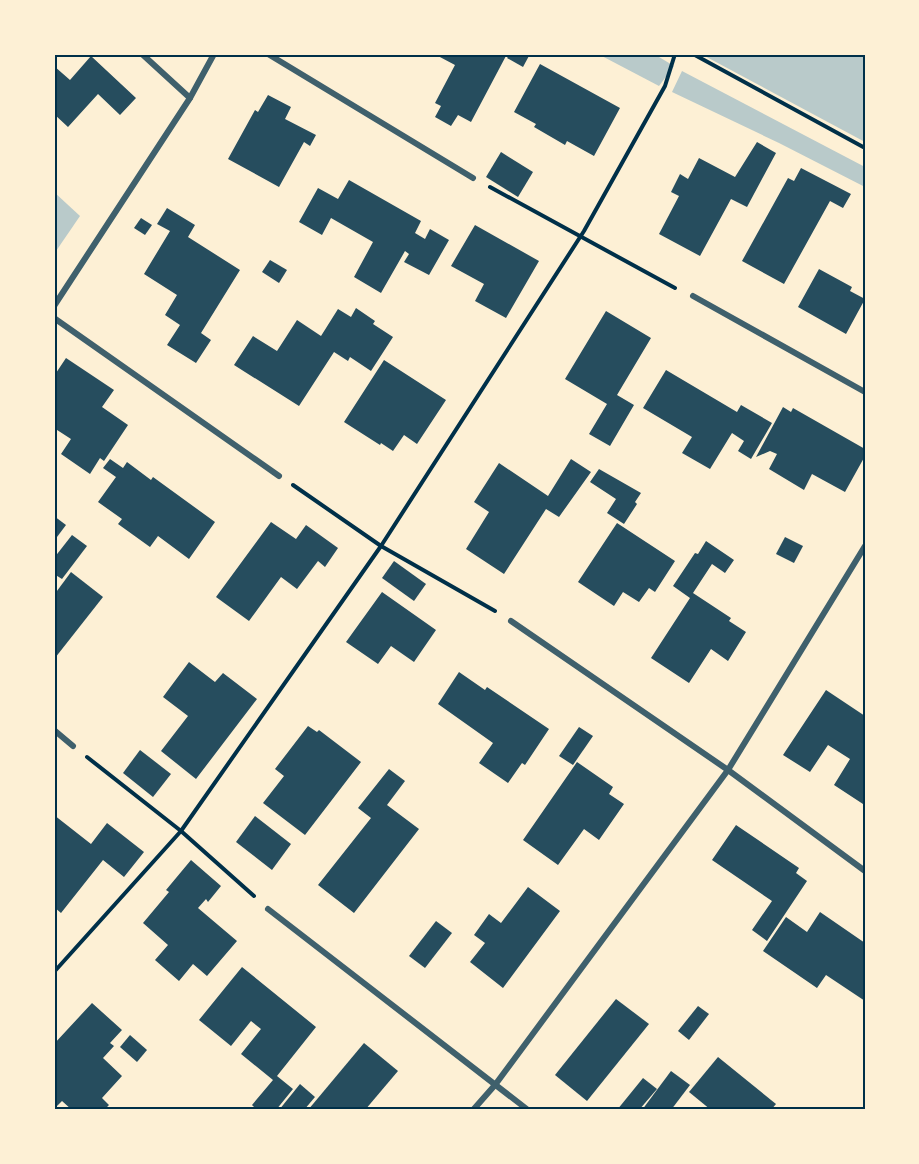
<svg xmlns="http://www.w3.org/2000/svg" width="919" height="1164" viewBox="0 0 919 1164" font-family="'Asap Condensed',sans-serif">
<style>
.green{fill:#b9caca}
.building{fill:#264d5e}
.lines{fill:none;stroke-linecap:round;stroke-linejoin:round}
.path{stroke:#003049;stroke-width:4}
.minor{stroke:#3f606c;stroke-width:6}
.neatline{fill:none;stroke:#003049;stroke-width:2}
</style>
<rect width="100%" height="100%" fill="#fdf0d5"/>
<g class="green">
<polygon points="598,54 654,54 674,66 659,86"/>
<polygon points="701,54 865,54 865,142"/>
<polygon points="682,71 865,167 865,187 779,143 672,92"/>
<polygon points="54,192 80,216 54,254"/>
</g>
<g class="building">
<polygon points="439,54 507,54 471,122 458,115 451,126 435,117 441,106 435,103 455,65 438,56"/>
<polygon points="510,54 530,54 523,67 507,58"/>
<polygon points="91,56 136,98 120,115 98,94 68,127 54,114 54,66 70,80"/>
<polygon points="540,64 620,108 594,156 567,141 565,145 534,127 536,124 514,112"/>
<polygon points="268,95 291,107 285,119 316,135 310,146 304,142 279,187 228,159 255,110 258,112"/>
<polygon points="757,142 776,153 747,207 731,199 700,256 659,234 679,196 671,192 680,174 688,179 699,158 735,177"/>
<polygon points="501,152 533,172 518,197 486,177"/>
<polygon points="801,168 851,194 843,208 830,201 784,284 742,261 788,178 794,181"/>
<polygon points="349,180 421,221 415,233 425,239 430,229 449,240 429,275 404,262 409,254 405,251 381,293 354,277 373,242 331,218 322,235 299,222 318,188 338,199"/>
<polygon points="167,208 195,225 188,237 240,270 201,333 211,340 196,363 167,345 180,325 165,315 177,295 144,274 170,231 157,224"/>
<polygon points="141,218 152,225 145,235 134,228"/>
<polygon points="475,225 539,261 506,318 475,301 484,284 451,266"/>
<polygon points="270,260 287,270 279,283 262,272"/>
<polygon points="819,269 852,287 850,291 865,299 846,334 798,307"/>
<polygon points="356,308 375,321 373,324 393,337 371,371 350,357 348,361 334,352 299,406 234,365 253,336 277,351 297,320 321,336 338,309 351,317"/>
<polygon points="606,311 651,338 617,395 634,405 610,446 589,434 607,404 565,379"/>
<polygon points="66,358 114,390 102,407 128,425 104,461 100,458 90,474 61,454 71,439 54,428 54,376"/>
<polygon points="384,360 446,400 417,444 404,435 393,451 381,443 380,445 344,422"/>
<polygon points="666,370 737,412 741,405 772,423 751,459 738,451 744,441 732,433 710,469 682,453 692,437 643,408"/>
<polygon points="783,407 791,412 793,408 865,449 865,456 845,492 812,474 804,490 769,469 777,454 770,451 756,457"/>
<polygon points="110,459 123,468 127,462 151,480 153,477 215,522 189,559 158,536 150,547 118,524 122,519 98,502 116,477 103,468"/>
<polygon points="571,459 591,472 559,517 546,509 504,574 466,549 489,512 474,502 499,463 548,496"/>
<polygon points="599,469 641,493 635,502 637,504 624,524 607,513 616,499 590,482"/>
<polygon points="54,516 66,525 54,541"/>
<polygon points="271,522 296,539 306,525 338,548 325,567 318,561 297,589 281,577 249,621 216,597"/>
<polygon points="617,523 675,561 655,592 649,588 639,602 623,592 614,606 578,582"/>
<polygon points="72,535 87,546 62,579 54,574 54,558"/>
<polygon points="785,537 803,546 794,563 776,554"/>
<polygon points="706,541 734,560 725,573 712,564 693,593 731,618 729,621 746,632 728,661 711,649 689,683 651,658 690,598 673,586 695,553 698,554"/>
<polygon points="394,561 426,584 414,601 382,578"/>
<polygon points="71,572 103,597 55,658 54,595"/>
<polygon points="382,592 436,630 414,662 391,646 378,664 346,642"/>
<polygon points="189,662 215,682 223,673 257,699 196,779 161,751 188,716 163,697"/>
<polygon points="459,672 485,690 487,687 549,729 525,765 522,763 508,783 479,763 493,743 438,704"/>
<polygon points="826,690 865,716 865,801 863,804 834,785 850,759 828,745 810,772 783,755"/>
<polygon points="308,726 317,732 319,730 361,762 305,835 263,803 284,776 275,769"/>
<polygon points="579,727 593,736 573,765 559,756"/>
<polygon points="140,750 171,774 153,797 123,773"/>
<polygon points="577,762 613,787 609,794 624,804 599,840 584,829 558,865 523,840"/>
<polygon points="389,769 405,781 387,805 419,829 354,913 318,885 371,818 358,808"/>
<polygon points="54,815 91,844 107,823 144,852 124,877 103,860 61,913 54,907"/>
<polygon points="255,816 291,844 272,870 236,842"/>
<polygon points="736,825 799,868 796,873 807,881 767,941 752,930 772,901 712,860"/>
<polygon points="191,860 221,886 208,902 206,899 198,908 237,941 207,976 193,964 179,981 155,960 168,945 143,923 169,892 166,890"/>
<polygon points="528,887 560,911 503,988 470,962 485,943 474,935 489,914 501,923"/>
<polygon points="820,912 865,943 865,1001 826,975 817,988 763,951 786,917 807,932"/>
<polygon points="436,921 452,933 425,968 409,956"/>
<polygon points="242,967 316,1027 277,1076 293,1089 276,1110 257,1110 252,1105 273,1080 241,1054 261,1029 251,1021 231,1046 199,1020"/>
<polygon points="616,999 649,1024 587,1101 555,1075"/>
<polygon points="92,1003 122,1030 110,1043 114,1046 103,1058 122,1076 102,1098 109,1105 104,1110 72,1110 62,1101 54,1109 54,1044"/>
<polygon points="698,1006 709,1014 689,1040 678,1031"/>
<polygon points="130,1035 147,1050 137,1062 120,1047"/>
<polygon points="364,1043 398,1071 365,1110 308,1110"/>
<polygon points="718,1057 776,1104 771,1110 711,1110 689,1092"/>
<polygon points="671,1071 690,1085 671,1110 642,1110"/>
<polygon points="643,1078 657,1089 639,1110 617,1110"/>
<polygon points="300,1084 315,1097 304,1110 279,1110"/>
</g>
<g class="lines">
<g class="path">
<polyline points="693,54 865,148"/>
<polyline points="490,187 675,288"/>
<polyline points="293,485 381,546 495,611"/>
<polyline points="87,757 181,831 254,896"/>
<polyline points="54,972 181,831 381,546 584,231 665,86 675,54"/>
</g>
<g class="minor">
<polyline points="142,54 190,98"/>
<polyline points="268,54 473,178"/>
<polyline points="693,296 865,392"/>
<polyline points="54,306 190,98 214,54"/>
<polyline points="54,318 279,476"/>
<polyline points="511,621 728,770 865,871"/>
<polyline points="54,730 73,746"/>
<polyline points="268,909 528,1110"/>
<polyline points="473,1110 495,1085 728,770 865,546"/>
</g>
</g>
<rect width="919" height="1164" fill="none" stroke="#fdf0d5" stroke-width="111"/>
<rect x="56" y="56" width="808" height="1052" class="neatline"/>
</svg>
